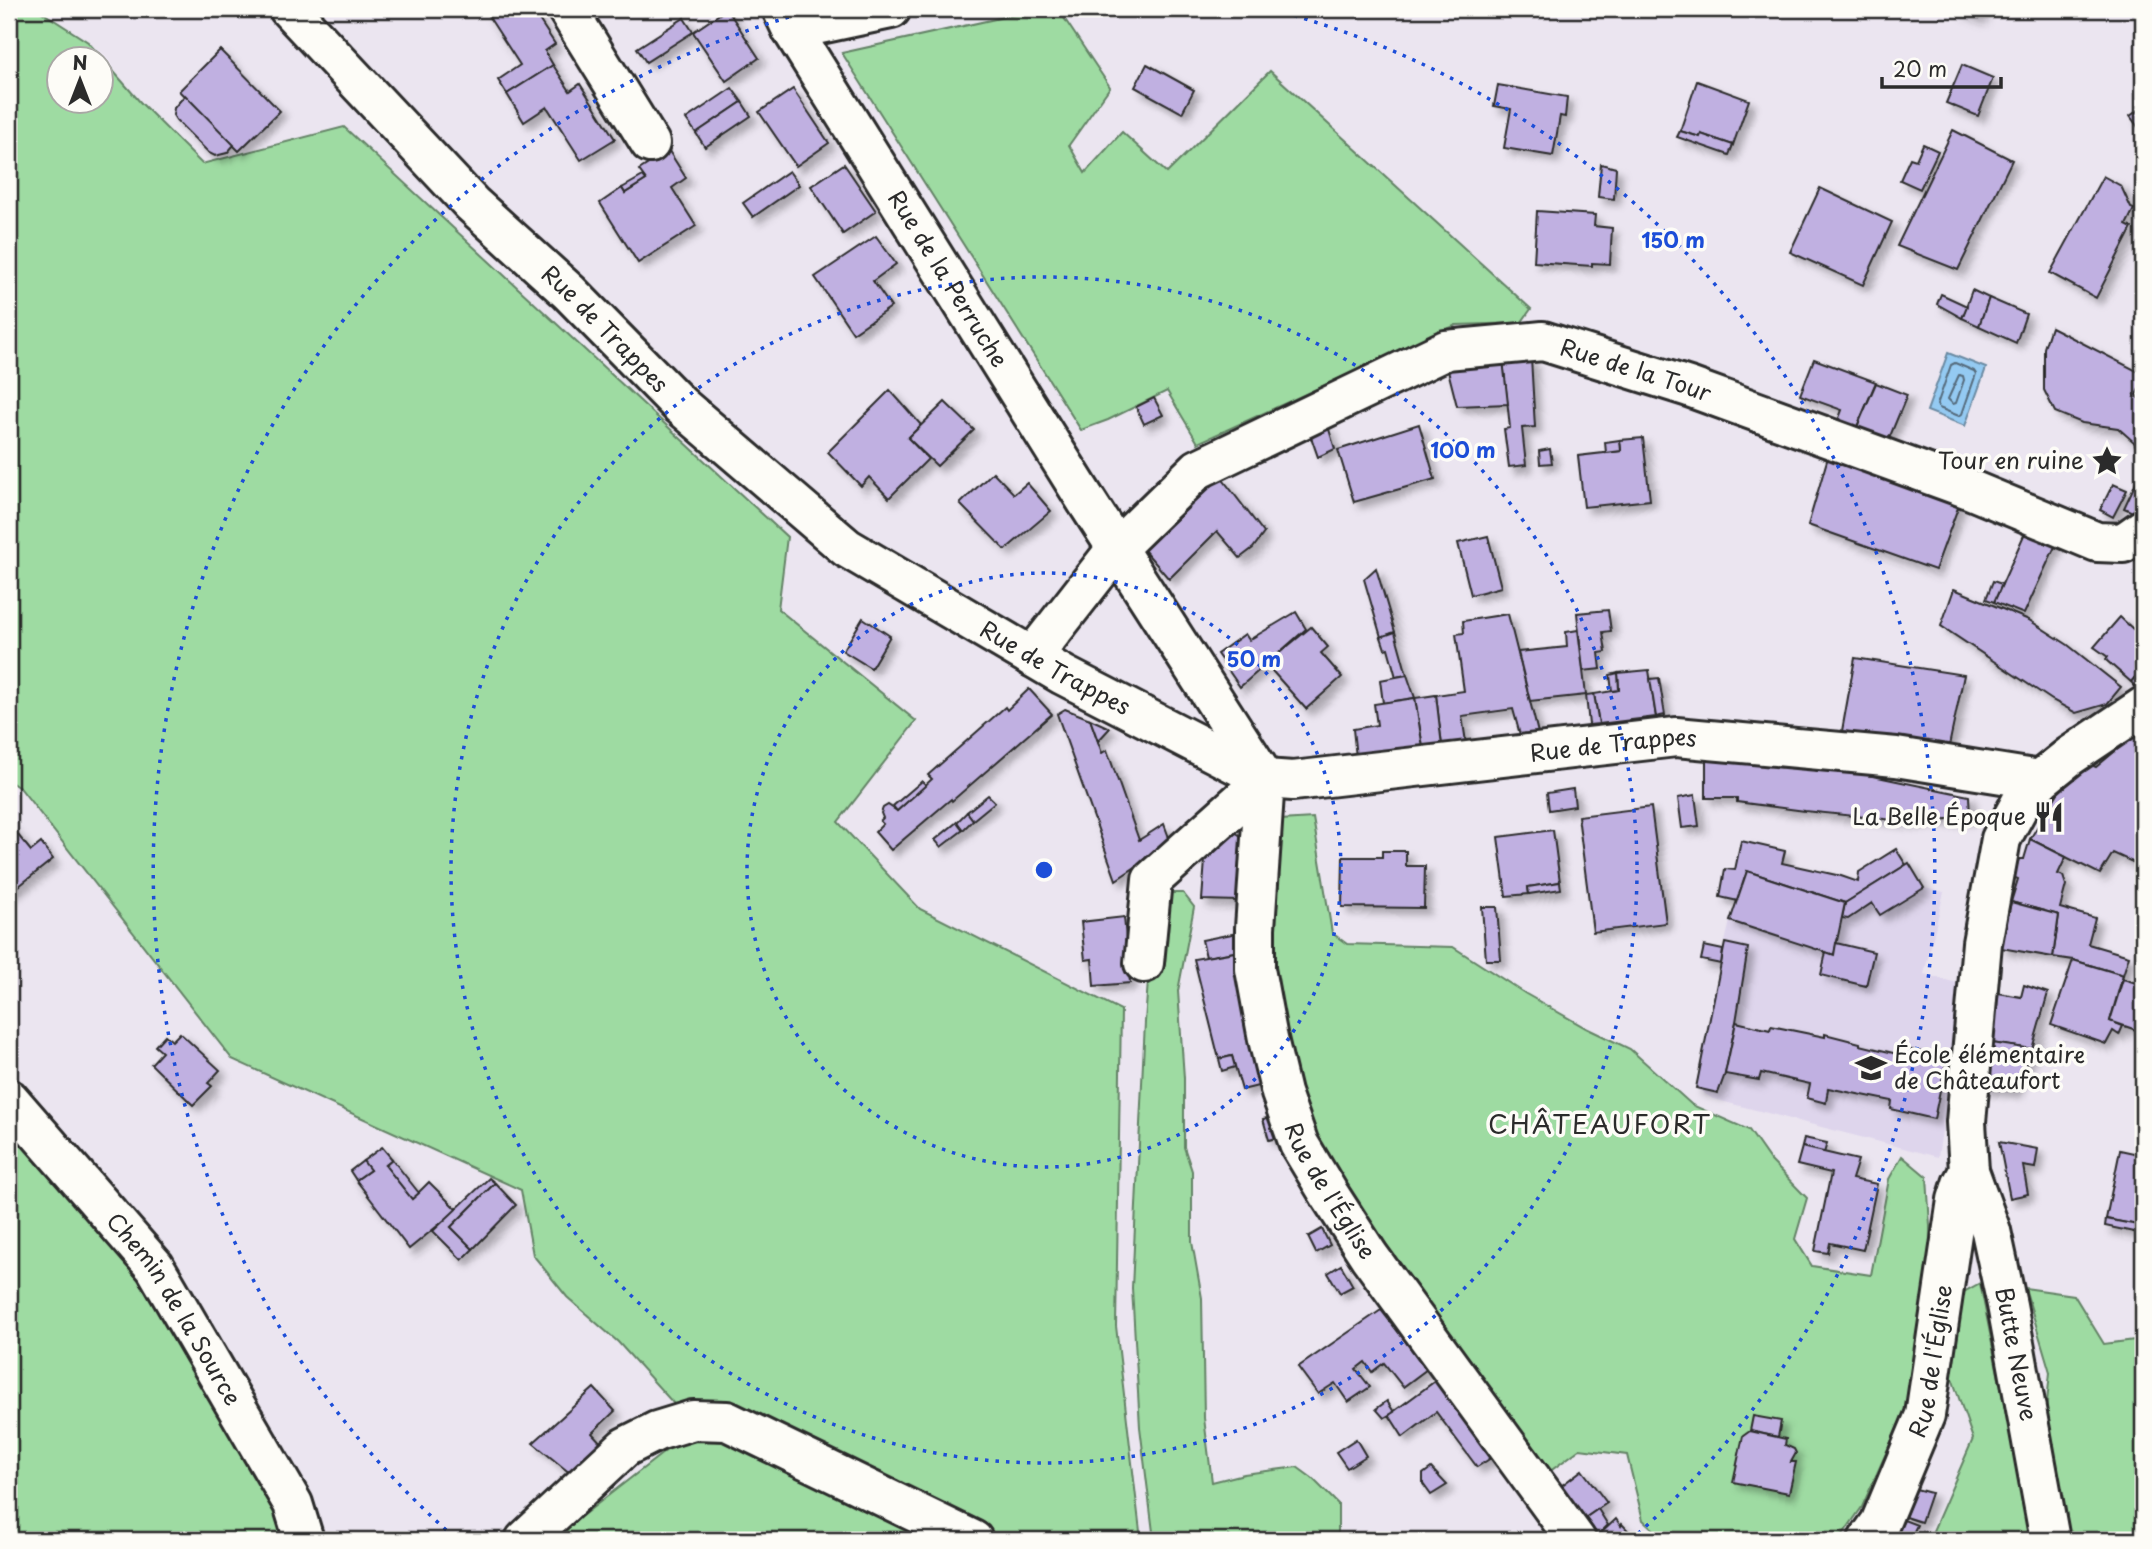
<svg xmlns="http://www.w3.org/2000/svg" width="2152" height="1549" viewBox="0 0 2152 1549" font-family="'Playpen Sans',sans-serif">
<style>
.built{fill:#ded5ec}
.green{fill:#9edba2;stroke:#648366;stroke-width:2;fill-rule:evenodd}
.water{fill:#94caf2;stroke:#6a8aa2;stroke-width:2}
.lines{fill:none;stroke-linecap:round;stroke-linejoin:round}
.shore{stroke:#556b7b;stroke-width:2}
.building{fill:#c0b0e1;stroke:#2b2b2b;stroke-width:2;filter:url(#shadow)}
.minor-casing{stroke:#2b2b2b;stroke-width:44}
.tertiary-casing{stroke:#2b2b2b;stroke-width:44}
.minor{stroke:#fdfcf7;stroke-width:38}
.tertiary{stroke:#fdfcf7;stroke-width:38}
.ring{fill:none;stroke:#1d4ed8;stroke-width:3.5;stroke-dasharray:3.5 7}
.labels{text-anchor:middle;stroke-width:7;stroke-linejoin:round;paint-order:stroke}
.street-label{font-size:23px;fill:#2b2b2b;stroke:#fdfcf7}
.poi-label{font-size:23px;fill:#2b2b2b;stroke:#fdfcf7;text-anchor:end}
.quarter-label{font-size:26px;letter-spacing:2px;fill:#2b2b2b;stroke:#fdfcf7}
.centre{fill:#1d4ed8;stroke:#fdfcf7;stroke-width:3.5}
.ring-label{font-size:21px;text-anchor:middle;font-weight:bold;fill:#1d4ed8;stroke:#fdfcf7;stroke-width:7;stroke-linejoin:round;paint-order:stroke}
</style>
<defs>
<filter id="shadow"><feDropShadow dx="6" dy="6" stdDeviation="3.5" flood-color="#0004"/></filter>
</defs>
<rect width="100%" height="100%" fill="#ebe5f0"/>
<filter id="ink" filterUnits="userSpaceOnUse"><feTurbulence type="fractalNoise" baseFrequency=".0143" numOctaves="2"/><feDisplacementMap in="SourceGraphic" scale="14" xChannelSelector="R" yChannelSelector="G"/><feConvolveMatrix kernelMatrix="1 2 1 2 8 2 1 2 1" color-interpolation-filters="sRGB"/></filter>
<g filter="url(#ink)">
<polygon class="built" points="1909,863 1924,888 1944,892 1924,974 1964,985 1938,1157 1713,1099 1696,1088 1723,950 1730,921 1747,871 1845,903"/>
<g class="green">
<path d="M9 9H37L88 42 141 103 202 164 344 127 787 537 778 609 916 721 838 822 920 909 1121 1010 1116 1326 1141 1540H998L726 1411 683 1414 618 1342 567 1297 533 1255 521 1190 232 1059 21 789 9 781ZM60 60H102V102H60Z"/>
<polygon points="1040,9 1058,9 1110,87 1069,145 1085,173 1122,132 1167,173 1270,71 1531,309 1521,323 1456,325 1198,443 1167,391 1108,420 1081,430 842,53"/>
<polygon points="1313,818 1332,933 1347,944 1453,947 1526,994 1586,1028 1630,1049 1692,1105 1749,1130 1770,1160 1807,1198 1795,1239 1812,1266 1871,1275 1889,1179 1902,1156 1927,1177 1930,1226 1929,1305 1904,1413 1862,1507 1839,1540 1665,1540 1643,1520 1627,1455 1580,1449 1549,1472 1316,1146 1277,1004 1269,920 1280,820"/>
<polygon points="1164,893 1183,893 1194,907 1178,991 1184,1078 1184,1147 1192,1171 1192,1242 1202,1298 1204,1418 1212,1482 1244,1474 1297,1467 1312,1478 1338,1504 1338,1540 1234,1540 1229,1536 1220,1540 1154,1540 1140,1427 1132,1288 1145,1022 1153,912"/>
<polygon points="9,1120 140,1268 290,1540 9,1540"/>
<polygon points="1980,1283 2031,1540 1929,1540 1973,1439 1951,1375 1962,1293"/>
<polygon points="2025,1288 2074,1295 2104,1344 2143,1339 2143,1540 2063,1540 2045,1423 2050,1372"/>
<polygon points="722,1431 950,1540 551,1540 690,1432"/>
</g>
<polygon class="water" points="1948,353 1986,368 1965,426 1927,411"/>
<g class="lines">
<g class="shore">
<polygon points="1955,363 1974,371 1976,374 1962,414 1959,416 1939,408 1937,405 1951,365"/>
<polygon points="1959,375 1963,376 1964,380 1956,403 1953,404 1948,399"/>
</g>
</g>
<g class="building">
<polygon points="489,9 532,9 555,44 545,51 553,65 507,94 498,80 520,65 485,11"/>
<polygon points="727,9 759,58 726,81 693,32"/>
<polygon points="1956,9 1983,9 1979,18"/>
<polygon points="684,18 693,32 646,62 637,48"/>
<polygon points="220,50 280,111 239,151 179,91"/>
<polygon points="1147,64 1194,90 1182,113 1135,87"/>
<polygon points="553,65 570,91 580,84 615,139 581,160 547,107 524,122 507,94"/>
<polygon points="1962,65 1993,78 1978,116 1946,103"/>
<polygon points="1697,81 1749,100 1733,145 1701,134 1700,137 1680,131"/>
<polygon points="1498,85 1567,97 1565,117 1560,116 1553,156 1504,148 1511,109 1494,106"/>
<polygon points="732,88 742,102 696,133 686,119"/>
<polygon points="793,89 829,143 796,166 759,112"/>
<polygon points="185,95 234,145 227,153 215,156 209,153 176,120 173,115 174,108"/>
<polygon points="742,102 751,116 705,147 696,133"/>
<polygon points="2143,107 2143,134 2130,116"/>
<polygon points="1953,130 2012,160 1958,270 1897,246"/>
<polygon points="1680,131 1700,137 1701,134 1733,145 1729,155 1677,137"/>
<polygon points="1923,144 1938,151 1920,189 1900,180 1910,158 1916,160"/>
<polygon points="669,151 686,178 672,188 696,226 638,263 600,203 622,188 625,193 646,180 639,170"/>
<polygon points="844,164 876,211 843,234 811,186"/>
<polygon points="1601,164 1616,168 1614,199 1598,197"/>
<polygon points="789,171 799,185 753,217 743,203"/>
<polygon points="643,176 646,180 625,193 622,188"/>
<polygon points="2103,176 2121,186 2131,208 2134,209 2126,225 2132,228 2096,298 2050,273"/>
<polygon points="1820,188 1892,222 1863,285 1790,252"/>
<polygon points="1537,211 1595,215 1594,226 1612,228 1610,264 1592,263 1592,266 1534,262"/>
<polygon points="876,236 896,264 873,281 891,307 853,333 815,277"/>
<polygon points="1972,290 1989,298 1979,326 1962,318"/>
<polygon points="1941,294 1967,306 1962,318 1937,304"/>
<polygon points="1989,298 2026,314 2016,343 1979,326"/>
<polygon points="2051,327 2143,374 2143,381 2136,395 2143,402 2143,461 2134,442 2118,428 2082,423 2055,412 2044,390 2044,348"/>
<polygon points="1531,358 1535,427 1522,428 1526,465 1509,467 1504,429 1510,428 1503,360"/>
<polygon points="1814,359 1876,382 1854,434 1836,426 1842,410 1800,395"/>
<polygon points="1503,360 1508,404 1457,406 1446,363"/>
<polygon points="1876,383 1907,395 1886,446 1854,434"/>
<polygon points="890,390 921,425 908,438 928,459 889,498 869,477 861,486 828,452"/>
<polygon points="1154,398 1163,415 1144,424 1136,407"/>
<polygon points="945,402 974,430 937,466 908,438"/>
<polygon points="1419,424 1435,479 1354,502 1338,450"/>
<polygon points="1328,426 1335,449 1318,457 1310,434"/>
<polygon points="1643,438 1650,500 1584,507 1578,456 1621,451 1620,440"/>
<polygon points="1620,440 1621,451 1606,453 1605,442"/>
<polygon points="1550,449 1552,463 1540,464 1539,451"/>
<polygon points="1828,457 1960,502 1935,570 1808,525"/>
<polygon points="993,472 1014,494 1027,483 1051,511 1005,550 960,504"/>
<polygon points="1221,477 1264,533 1253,548 1240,558 1217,531 1169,579 1144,550"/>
<polygon points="2137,480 2143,483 2143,511 2141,516 2124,508"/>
<polygon points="2113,484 2127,490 2113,517 2100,510"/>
<polygon points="2028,526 2058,540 2024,614 1994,602"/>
<polygon points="1488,536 1501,587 1471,595 1458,543"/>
<polygon points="1376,568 1395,632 1381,637 1364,579"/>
<polygon points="1993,581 2002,584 1994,602 1986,599"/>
<polygon points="1954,589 2029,620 2068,645 2121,687 2107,704 2076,713 2052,700 1941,626"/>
<polygon points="1608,610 1611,631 1603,632 1606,652 1599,653 1601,669 1583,671 1577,613"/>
<polygon points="1296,612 1306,629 1240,687 1217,654 1245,634 1249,640"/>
<polygon points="1508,614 1538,733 1520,735 1513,709 1462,716 1466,742 1442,746 1436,695 1464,691 1456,634 1464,633 1463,621"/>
<polygon points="2120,617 2133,629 2135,627 2143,634 2143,668 2131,682 2106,660 2108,657 2094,647"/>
<polygon points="863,618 890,636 871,668 843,651"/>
<polygon points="1311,627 1328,647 1321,653 1342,677 1306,709 1266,664"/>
<polygon points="1578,630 1586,695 1530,701 1518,652 1567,647 1566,632"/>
<polygon points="1395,632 1407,675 1396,677 1388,648 1385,649 1381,637"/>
<polygon points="1855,658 1964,675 1949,746 1842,731"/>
<polygon points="2143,668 2143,690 2141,692 2131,682"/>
<polygon points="1649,670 1656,717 1599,724 1594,694 1619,690 1618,673"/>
<polygon points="1618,673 1619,690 1612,691 1610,675"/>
<polygon points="1407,675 1415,698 1383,703 1380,680"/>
<polygon points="1659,678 1665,715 1656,717 1650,679"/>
<polygon points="1029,689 1052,714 952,801 951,799 891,850 875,832 883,824 880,821 883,818 881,813 883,808 888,805 897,811 932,779 928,775 1005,707 1007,710"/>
<polygon points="1594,694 1599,724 1589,725 1586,695"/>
<polygon points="1436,695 1442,746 1423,748 1415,698"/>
<polygon points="1415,698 1423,748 1356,757 1353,729 1377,725 1374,704"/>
<polygon points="1065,709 1090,719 1102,753 1107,750 1139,840 1164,824 1171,843 1116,880 1057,714"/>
<polygon points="1090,719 1110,728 1098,741"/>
<polygon points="2143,728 2143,867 2113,853 2100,874 2030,839 2058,793 2089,764 2096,767"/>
<polygon points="1706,759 1844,770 1969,796 1970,817 1914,822 1805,811 1737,802 1737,798 1706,798"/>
<polygon points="922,781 926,785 897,811 893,806"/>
<polygon points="1573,789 1575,806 1549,810 1547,793"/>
<polygon points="988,795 995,802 973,820 967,812"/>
<polygon points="1695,795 1699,826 1682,828 1678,798"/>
<polygon points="1651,807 1666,923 1593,932 1578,816"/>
<polygon points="967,812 973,820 963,830 957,822"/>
<polygon points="957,822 963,830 941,847 935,840"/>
<polygon points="9,824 31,851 41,843 53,859 9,894"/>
<polygon points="1553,830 1560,882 1528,887 1529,894 1506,896 1498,837"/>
<polygon points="1233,831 1241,836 1239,901 1202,900 1206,847"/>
<polygon points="2030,839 2066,857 2058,874 2063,876 2066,885 2060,908 2095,918 2088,944 2129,956 2123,975 2073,960 2053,957 2059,915 2011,902 2018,879 2013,877 2019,859 2024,859"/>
<polygon points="1741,841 1785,851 1782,863 1841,876 1858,882 1859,872 1896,849 1906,865 1845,903 1747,871 1738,901 1720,897 1725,869 1735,870"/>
<polygon points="1382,851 1406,851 1406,866 1425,866 1424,908 1342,907 1343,857 1382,857"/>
<polygon points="1909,863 1924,888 1880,915 1872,903 1848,919 1842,918 1845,903"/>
<polygon points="1747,871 1845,903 1834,955 1730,921"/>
<polygon points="1560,882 1561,889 1529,894 1528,887"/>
<polygon points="2011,902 2059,915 2053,957 2001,948"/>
<polygon points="1482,907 1497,907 1501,960 1486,960"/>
<polygon points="1124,917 1130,983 1094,986 1092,959 1085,960 1081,922"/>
<polygon points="1237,933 1235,952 1206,957 1202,940"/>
<polygon points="1725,943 1748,948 1736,1022 1725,1074 1718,1093 1696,1088"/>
<polygon points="1836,943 1874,952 1866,986 1821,975 1826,952 1834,955"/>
<polygon points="1704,946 1723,950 1721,964 1701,960"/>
<polygon points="1235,952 1243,997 1266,1084 1242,1090 1232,1056 1219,1059 1194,959"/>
<polygon points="2073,960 2123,975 2110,1021 2123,1026 2119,1035 2113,1031 2106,1044 2051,1025"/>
<polygon points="2123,979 2143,985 2142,1032 2110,1021"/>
<polygon points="2024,985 2048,993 2032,1049 1985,1042 1993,992 2021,997"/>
<polygon points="1736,1022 1770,1030 1771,1026 1825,1037 1825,1034 1860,1043 1860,1045 1910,1057 1911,1050 1947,1057 1934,1119 1891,1109 1892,1101 1828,1088 1826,1103 1807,1098 1810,1084 1761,1073 1759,1080 1725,1074"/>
<polygon points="180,1033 220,1070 208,1083 212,1086 193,1105 151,1064 162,1052 155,1046 165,1035 172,1041"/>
<polygon points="1985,1042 2032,1049 2015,1091 1981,1088"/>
<polygon points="1232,1056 1235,1067 1222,1071 1219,1059"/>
<polygon points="1275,1116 1281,1137 1269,1140 1263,1119"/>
<polygon points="1804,1138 1827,1143 1824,1153 1802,1147"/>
<polygon points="1999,1142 2038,1149 2035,1168 2023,1166 2028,1194 2010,1198"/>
<polygon points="382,1147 392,1159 385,1165 412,1199 429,1182 457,1210 409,1249 356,1180 370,1170 363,1161"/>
<polygon points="1802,1147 1858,1160 1852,1179 1877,1184 1863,1250 1830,1243 1828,1253 1815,1251 1831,1173 1797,1165"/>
<polygon points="2120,1150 2143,1155 2143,1226 2106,1219"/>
<polygon points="392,1159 419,1193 412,1199 385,1165"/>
<polygon points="363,1161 370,1170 356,1180 350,1171"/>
<polygon points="489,1178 495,1183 451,1227 473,1249 462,1260 433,1231"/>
<polygon points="495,1183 516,1205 473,1249 451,1227"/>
<polygon points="2106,1219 2143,1226 2143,1234 2105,1226"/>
<polygon points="1322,1229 1330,1245 1316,1253 1308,1237"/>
<polygon points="1341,1265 1353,1286 1340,1293 1328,1273"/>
<polygon points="1381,1310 1427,1369 1403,1387 1384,1363 1372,1372 1365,1362 1356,1369 1370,1387 1348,1402 1335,1383 1318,1394 1298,1367"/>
<polygon points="1446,1373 1505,1449 1477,1467 1436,1412 1403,1437 1389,1415"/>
<polygon points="594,1388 615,1411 592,1433 603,1445 571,1474 533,1443"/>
<polygon points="1387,1401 1394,1412 1384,1418 1376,1409"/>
<polygon points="1753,1416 1781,1421 1778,1437 1750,1431"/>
<polygon points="1750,1431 1786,1439 1785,1445 1794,1449 1796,1453 1791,1462 1796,1462 1789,1493 1733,1482 1743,1436"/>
<polygon points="1356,1439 1366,1456 1347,1468 1336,1452"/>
<polygon points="1431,1468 1447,1485 1431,1495 1423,1484 1423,1474"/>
<polygon points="1582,1470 1607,1503 1585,1518 1561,1486"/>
<polygon points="1916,1489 1931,1493 1921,1522 1905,1517"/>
<polygon points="1598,1509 1608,1525 1598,1535 1585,1518"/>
<polygon points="1616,1519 1621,1526 1622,1524 1637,1540 1601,1540 1598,1536"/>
<polygon points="1904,1520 1917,1525 1910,1540 1896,1536"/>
</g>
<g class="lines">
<defs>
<g id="minor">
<polyline points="567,9 650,143"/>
<path id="s1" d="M782 9 792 30 1087 502 1265 779"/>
<polyline points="792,30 891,9"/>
<path id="s2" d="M1032 657 1117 548 1198 469 1446 350 1543 341 1689 387 1969 489 2097 542 2123 543 2143 529"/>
<path id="s3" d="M1265 779 1255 928V969L1268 1039 1281 1093 1299 1144 1329 1194 1369 1256 1576 1540"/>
<polyline points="1144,963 1152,880 1265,779"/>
<path id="s4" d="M9 1099 155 1267 293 1504 304 1540"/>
<polyline points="525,1540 625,1447 657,1431 693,1420 727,1421 973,1540"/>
<path id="s5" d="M1868 1540 1880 1523 1925 1415 1957 1200 1962 1184 1969 1171"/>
</g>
<g id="tertiary">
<path id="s6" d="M289 9 472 204 569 292 680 405 847 548 1063 675 1265 779 1293 781 1676 737 1896 757 2040 780"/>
<polyline points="2050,1540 2007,1305 1991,1231 1969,1171 1966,1122 1982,943 2001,839 2020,804 2040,780 2070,756 2143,707"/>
</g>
</defs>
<use href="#minor" class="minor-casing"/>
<use href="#tertiary" class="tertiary-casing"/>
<use href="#minor" class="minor"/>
<use href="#tertiary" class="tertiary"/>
</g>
</g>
<g class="ring">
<circle cx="1044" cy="870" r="297"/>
<circle cx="1044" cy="870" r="593"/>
<path d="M454 1537A890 890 0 0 1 814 10M1274 10A890 890 0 0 1 1634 1537"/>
</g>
<defs>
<symbol id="sight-bare" viewBox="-9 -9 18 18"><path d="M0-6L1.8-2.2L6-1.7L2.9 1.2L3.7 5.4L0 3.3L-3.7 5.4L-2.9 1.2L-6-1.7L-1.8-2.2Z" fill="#2b2b2b" stroke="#fdfcf7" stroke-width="2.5" paint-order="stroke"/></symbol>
<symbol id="restaurant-bare" viewBox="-9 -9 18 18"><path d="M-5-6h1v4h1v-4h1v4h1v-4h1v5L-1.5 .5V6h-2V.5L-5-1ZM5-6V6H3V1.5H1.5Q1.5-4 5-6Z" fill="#2b2b2b" stroke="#fdfcf7" stroke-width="2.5" paint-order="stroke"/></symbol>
<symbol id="school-bare" viewBox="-9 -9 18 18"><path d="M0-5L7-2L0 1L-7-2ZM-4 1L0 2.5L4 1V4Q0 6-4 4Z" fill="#2b2b2b" stroke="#fdfcf7" stroke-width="2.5" paint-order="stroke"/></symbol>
</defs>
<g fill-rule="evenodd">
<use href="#sight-bare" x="2085" y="439" width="44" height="44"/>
<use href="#restaurant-bare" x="2027" y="795" width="44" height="44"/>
<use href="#school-bare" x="1849" y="1046" width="44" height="44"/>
</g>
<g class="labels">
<g class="street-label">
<text dy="8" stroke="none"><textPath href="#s1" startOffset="317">Rue de la Perruche</textPath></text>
<text dy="8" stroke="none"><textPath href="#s6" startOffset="450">Rue de Trappes</textPath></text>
<text dy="8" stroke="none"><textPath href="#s2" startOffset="721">Rue de la Tour</textPath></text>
<text dy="8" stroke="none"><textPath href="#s6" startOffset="1017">Rue de Trappes</textPath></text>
<text dy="8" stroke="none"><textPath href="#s6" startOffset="1605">Rue de Trappes</textPath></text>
<text dy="8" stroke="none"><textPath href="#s3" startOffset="427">Rue de l'Église</textPath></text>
<text dy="8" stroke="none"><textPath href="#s4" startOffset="268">Chemin de la Source</textPath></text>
<text transform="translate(2016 1354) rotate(79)" y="8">Butte Neuve</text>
<text dy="8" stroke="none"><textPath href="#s5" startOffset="192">Rue de l'Église</textPath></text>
</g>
<g class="poi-label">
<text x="2084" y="469">Tour en ruine</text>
<text x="2026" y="825">La Belle Époque</text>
<text x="1894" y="1063" text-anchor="start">École élémentaire<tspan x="1894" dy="26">de Châteaufort</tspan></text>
</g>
<g class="quarter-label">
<text x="1600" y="1134">CHÂTEAUFORT</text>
</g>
</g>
<circle cx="1044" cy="870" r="10" class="centre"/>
<g class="ring-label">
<text x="1673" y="248">150 m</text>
<text x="1463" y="458">100 m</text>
<text x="1254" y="667">50 m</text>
</g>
<rect width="2152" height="1549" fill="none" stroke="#fdfcf7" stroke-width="35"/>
<rect x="18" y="18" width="2117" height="1514" fill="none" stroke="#2b2b2b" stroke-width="2.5" filter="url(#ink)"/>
<g transform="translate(80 80)"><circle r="33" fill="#fdfcf7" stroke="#a9a8a5" stroke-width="2"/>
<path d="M0-5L12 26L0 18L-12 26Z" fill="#2b2b2b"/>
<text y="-10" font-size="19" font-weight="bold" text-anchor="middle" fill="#2b2b2b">N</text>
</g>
<path d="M1882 77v10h119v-10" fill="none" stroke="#2b2b2b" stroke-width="3.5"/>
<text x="1893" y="77" font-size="21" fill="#2b2b2b" stroke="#fdfcf7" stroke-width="5" paint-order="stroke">20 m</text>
</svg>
